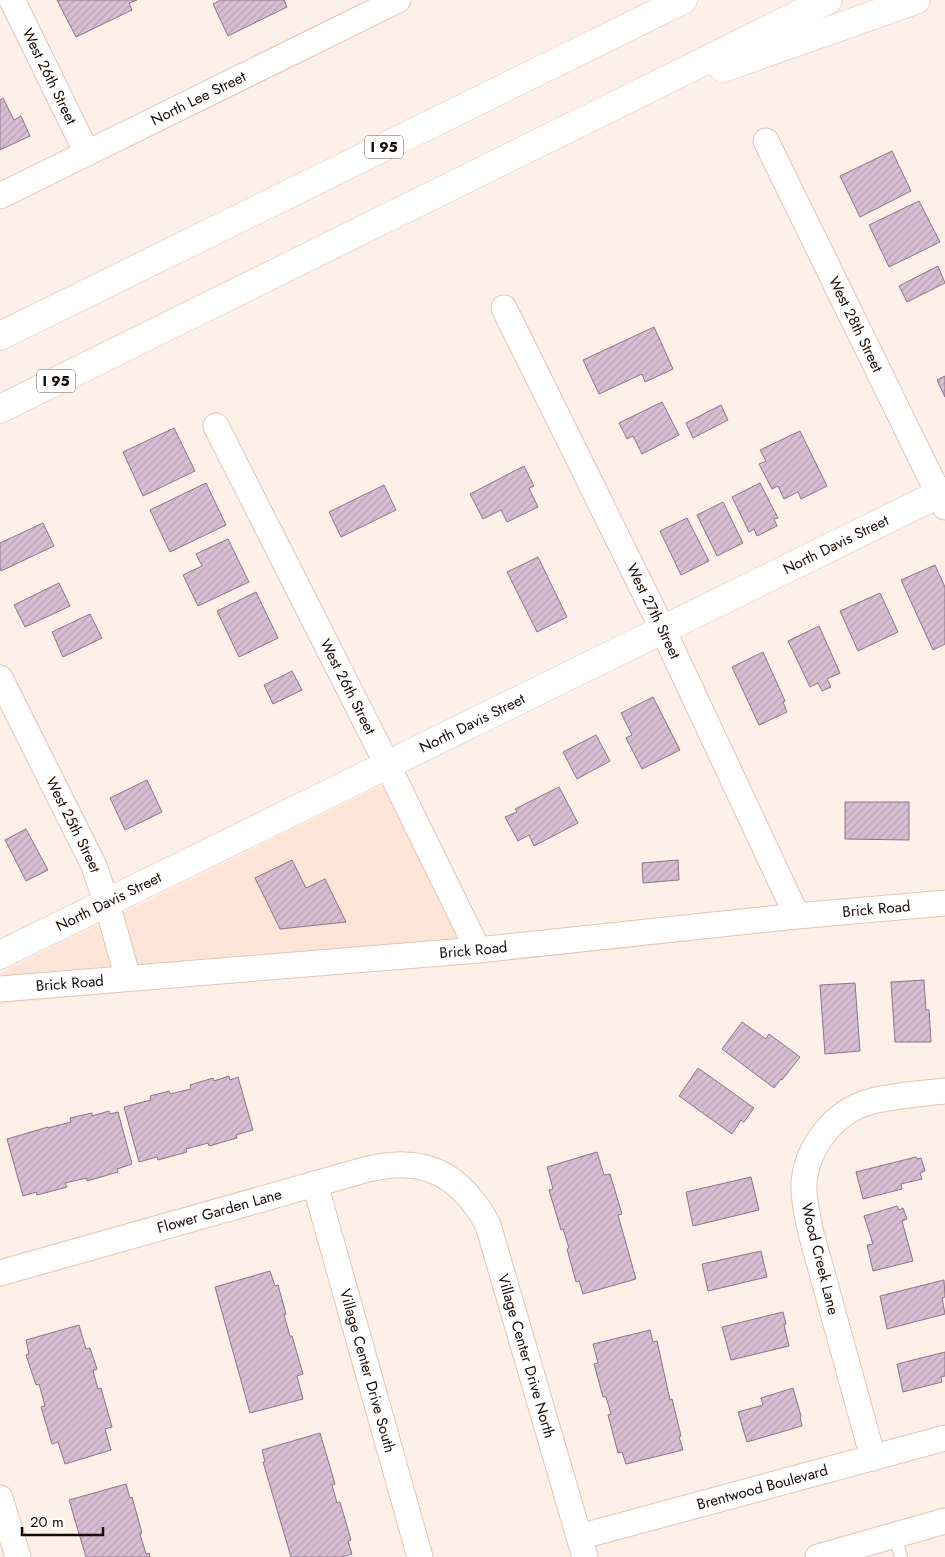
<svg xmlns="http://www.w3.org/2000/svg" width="945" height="1557" viewBox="0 0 945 1557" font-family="Jost,sans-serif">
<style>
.built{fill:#fce5d7}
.building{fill:url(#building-hatch);stroke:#8d7488}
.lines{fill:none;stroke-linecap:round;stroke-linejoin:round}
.lane-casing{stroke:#e3c4b2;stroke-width:14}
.street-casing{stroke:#e3c4b2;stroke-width:27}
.secondary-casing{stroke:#e3c4b2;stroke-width:29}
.highway-casing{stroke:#e3c4b2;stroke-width:29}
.lane{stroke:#fff;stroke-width:12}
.street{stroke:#fff;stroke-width:25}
.secondary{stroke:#fff;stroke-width:28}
.highway{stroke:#fff;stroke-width:28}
.labels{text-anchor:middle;stroke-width:4;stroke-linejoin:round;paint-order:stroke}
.shield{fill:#fff;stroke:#5b5451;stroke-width:1}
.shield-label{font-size:14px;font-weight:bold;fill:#150b06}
.street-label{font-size:15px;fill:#150b06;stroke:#fff}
</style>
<defs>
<pattern id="building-hatch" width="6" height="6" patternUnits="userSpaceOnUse" patternTransform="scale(1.25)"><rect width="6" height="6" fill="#d8bdd3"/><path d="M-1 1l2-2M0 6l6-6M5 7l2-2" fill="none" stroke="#b8a1b4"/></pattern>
</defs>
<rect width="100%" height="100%" fill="#fdf0e8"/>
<polygon class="built" points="407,773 493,958 0,1004 0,973"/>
<g class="building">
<polygon points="57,0 137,0 129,3 132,10 76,37"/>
<polygon points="221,0 284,0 287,7 228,36 213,4"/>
<polygon points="3,98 14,120 21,116 30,136 0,150 0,100"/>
<polygon points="892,151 911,191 860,217 840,176"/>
<polygon points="919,201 940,242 889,267 869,225"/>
<polygon points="938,266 945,283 907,302 899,286"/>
<polygon points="654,327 673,369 645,382 642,374 599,394 583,360"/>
<polygon points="945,376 945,397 937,380"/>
<polygon points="662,402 679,435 642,454 633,436 627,439 619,423"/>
<polygon points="721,405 728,420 693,438 686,423"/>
<polygon points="174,428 195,471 143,496 123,452"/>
<polygon points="800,431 827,486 801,499 798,492 784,499 778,486 772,489 759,464 766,461 760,450"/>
<polygon points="524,466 534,486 529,488 538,507 507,522 501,510 483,519 470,494"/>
<polygon points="206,483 226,525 170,552 150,510"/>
<polygon points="760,483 778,518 774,519 777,526 757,536 754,529 749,532 732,497"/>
<polygon points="384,485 396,510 341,537 329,512"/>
<polygon points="723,502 743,543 717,556 697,515"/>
<polygon points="687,518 709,561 681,575 660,531"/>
<polygon points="43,523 54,546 1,571 0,568 0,543"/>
<polygon points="228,539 249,582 198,606 183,575 202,566 196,554"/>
<polygon points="538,557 567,617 537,632 507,572"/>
<polygon points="935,565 945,587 945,644 933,650 901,580"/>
<polygon points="59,583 70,606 25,627 14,605"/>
<polygon points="256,592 278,638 239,657 217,611"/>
<polygon points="880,593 898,632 858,651 840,611"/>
<polygon points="90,614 102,638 63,657 52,632"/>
<polygon points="819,626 840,673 827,679 831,687 822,691 818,683 810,687 788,641"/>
<polygon points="763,652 785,701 783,702 787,712 759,725 732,667"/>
<polygon points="292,671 302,690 273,704 264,685"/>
<polygon points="653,697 680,750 642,769 626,738 632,735 621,713"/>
<polygon points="596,735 610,761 577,779 563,752"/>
<polygon points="147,780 162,812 125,830 110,798"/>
<polygon points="559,787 578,823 534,846 529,835 518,841 505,817 517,812 515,809"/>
<polygon points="845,802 909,802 909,840 845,839"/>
<polygon points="26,829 48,870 26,881 5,840"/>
<polygon points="292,860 306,888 325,879 346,922 280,929 255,878"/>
<polygon points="678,860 679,880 643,883 642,863"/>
<polygon points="924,980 926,1010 929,1010 931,1042 895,1042 891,982"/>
<polygon points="855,983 860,1051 825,1054 820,985"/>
<polygon points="742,1022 766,1039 769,1034 800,1057 782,1080 781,1079 774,1088 722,1049"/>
<polygon points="698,1068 754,1108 744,1122 741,1120 732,1134 679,1096"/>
<polygon points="229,1076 230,1080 238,1077 253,1130 236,1135 237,1138 209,1146 208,1143 186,1149 187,1152 158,1160 157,1157 139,1162 124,1107 151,1100 150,1096 169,1091 170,1094 191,1089 190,1085 213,1078 214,1081"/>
<polygon points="109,1111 110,1114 118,1112 132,1164 117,1169 118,1172 87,1181 87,1178 65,1183 67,1187 37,1195 36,1192 23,1196 7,1139 48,1127 48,1128 71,1122 70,1118 92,1113 92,1116"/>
<polygon points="597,1152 604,1175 610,1174 622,1214 618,1215 636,1279 583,1294 579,1281 576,1282 567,1249 569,1248 563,1229 561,1230 549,1190 553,1189 547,1167"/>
<polygon points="916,1157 917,1159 921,1158 925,1171 920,1173 922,1179 901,1184 902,1189 863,1199 856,1172"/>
<polygon points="751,1177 759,1210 693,1226 686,1192"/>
<polygon points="897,1206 899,1210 903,1208 907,1219 902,1221 913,1261 873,1271 867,1245 873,1244 864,1216"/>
<polygon points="761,1251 767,1277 708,1291 702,1264"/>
<polygon points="270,1271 275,1286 278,1285 286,1314 284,1315 290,1336 292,1336 303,1374 297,1376 303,1399 250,1413 215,1287"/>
<polygon points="944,1280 945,1297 942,1298 945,1314 887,1329 880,1296"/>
<polygon points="783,1312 786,1324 784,1325 789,1346 731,1360 722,1327"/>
<polygon points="79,1325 86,1349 90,1348 97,1369 93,1371 98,1389 101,1388 112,1427 105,1429 111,1450 65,1464 58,1442 52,1444 41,1407 45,1406 39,1384 36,1385 26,1355 29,1354 26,1340"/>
<polygon points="650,1330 653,1342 657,1341 670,1400 672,1399 681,1436 679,1437 683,1450 626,1464 622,1452 618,1453 608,1415 611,1414 606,1397 603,1397 594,1364 598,1363 593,1344"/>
<polygon points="945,1352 945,1376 941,1377 942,1382 903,1392 897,1364"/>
<polygon points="793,1388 801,1416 800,1417 802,1426 747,1442 738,1412 763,1405 761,1398"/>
<polygon points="320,1433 335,1484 332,1485 337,1503 340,1502 351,1540 348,1541 352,1554 342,1557 291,1557 263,1462 265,1462 262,1450"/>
<polygon points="126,1484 130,1498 132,1497 142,1533 140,1534 146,1554 149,1553 150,1557 86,1557 69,1500"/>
</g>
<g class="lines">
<defs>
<polyline id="lane" points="895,1536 901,1557"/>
<g id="street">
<path id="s1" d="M12 0 87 153"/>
<path id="s2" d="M766 141 945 507"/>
<path id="s3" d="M0 196 398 0"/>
<path id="s4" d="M504 308 663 630 797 916"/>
<path id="s5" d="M216 426 388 766 478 950"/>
<path id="s6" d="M0 678 94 866 107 904 128 978"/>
<path id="s7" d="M0 989 478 950 797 916 945 903"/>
<path id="s8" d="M315 1184 420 1557"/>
<path id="s9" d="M0 1273 368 1169C380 1167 393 1164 406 1165 445 1166 471 1193 488 1225L585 1557"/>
<path d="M873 1458 811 1233C808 1217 803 1200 804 1184 806 1148 834 1112 869 1102 894 1095 920 1094 945 1091"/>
<polyline points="0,1498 18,1557"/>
<path id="s10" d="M579 1537 945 1438"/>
<polyline points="818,1557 945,1521"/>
</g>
<g id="secondary">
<path id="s11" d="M0 955 945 491"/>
</g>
<g id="highway">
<polyline points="723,68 916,0"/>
<polyline points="0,336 683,0"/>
<polyline points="0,409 828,0"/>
</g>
</defs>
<use href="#lane" class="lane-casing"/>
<use href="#street" class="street-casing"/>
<use href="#secondary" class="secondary-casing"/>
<use href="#highway" class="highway-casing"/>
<use href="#lane" class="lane"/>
<use href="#street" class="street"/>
<use href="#secondary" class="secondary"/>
<use href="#highway" class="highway"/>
</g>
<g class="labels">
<g class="shield">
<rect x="365" y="135.5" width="38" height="23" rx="4"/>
<rect x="37" y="369.5" width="38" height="23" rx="4"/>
</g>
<g class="shield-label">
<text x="384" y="152">I 95</text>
<text x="56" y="386">I 95</text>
</g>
<g class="street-label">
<text dy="5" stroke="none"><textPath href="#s1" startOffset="85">West 26th Street</textPath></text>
<text dy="5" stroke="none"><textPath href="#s3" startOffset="221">North Lee Street</textPath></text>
<text dy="5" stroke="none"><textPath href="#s2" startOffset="204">West 28th Street</textPath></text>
<text dy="5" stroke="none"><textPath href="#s11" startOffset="931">North Davis Street</textPath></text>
<text dy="5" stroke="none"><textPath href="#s4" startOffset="338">West 27th Street</textPath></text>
<text dy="5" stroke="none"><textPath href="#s5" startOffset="292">West 26th Street</textPath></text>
<text dy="5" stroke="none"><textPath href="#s11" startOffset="526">North Davis Street</textPath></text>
<text dy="5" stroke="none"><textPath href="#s6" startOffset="164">West 25th Street</textPath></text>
<text dy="5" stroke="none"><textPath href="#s11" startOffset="121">North Davis Street</textPath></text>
<text dy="5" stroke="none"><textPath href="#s7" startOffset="880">Brick Road</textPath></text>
<text dy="5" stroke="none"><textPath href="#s7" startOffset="475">Brick Road</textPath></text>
<text dy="5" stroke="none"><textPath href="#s7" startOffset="70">Brick Road</textPath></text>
<text dy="5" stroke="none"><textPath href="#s9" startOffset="228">Flower Garden Lane</textPath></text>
<text transform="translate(820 1259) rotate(76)" y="5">Wood Creek Lane</text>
<text dy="5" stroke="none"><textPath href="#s9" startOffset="664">Village Center Drive North</textPath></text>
<text dy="5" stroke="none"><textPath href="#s8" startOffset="194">Village Center Drive South</textPath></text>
<text dy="5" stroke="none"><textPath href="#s10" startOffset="190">Brentwood Boulevard</textPath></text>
</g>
</g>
<path d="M22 1527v8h81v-8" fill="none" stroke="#150b06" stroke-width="2.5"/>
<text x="30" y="1527" font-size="15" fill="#150b06" stroke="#ffffff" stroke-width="4" paint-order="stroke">20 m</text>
</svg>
